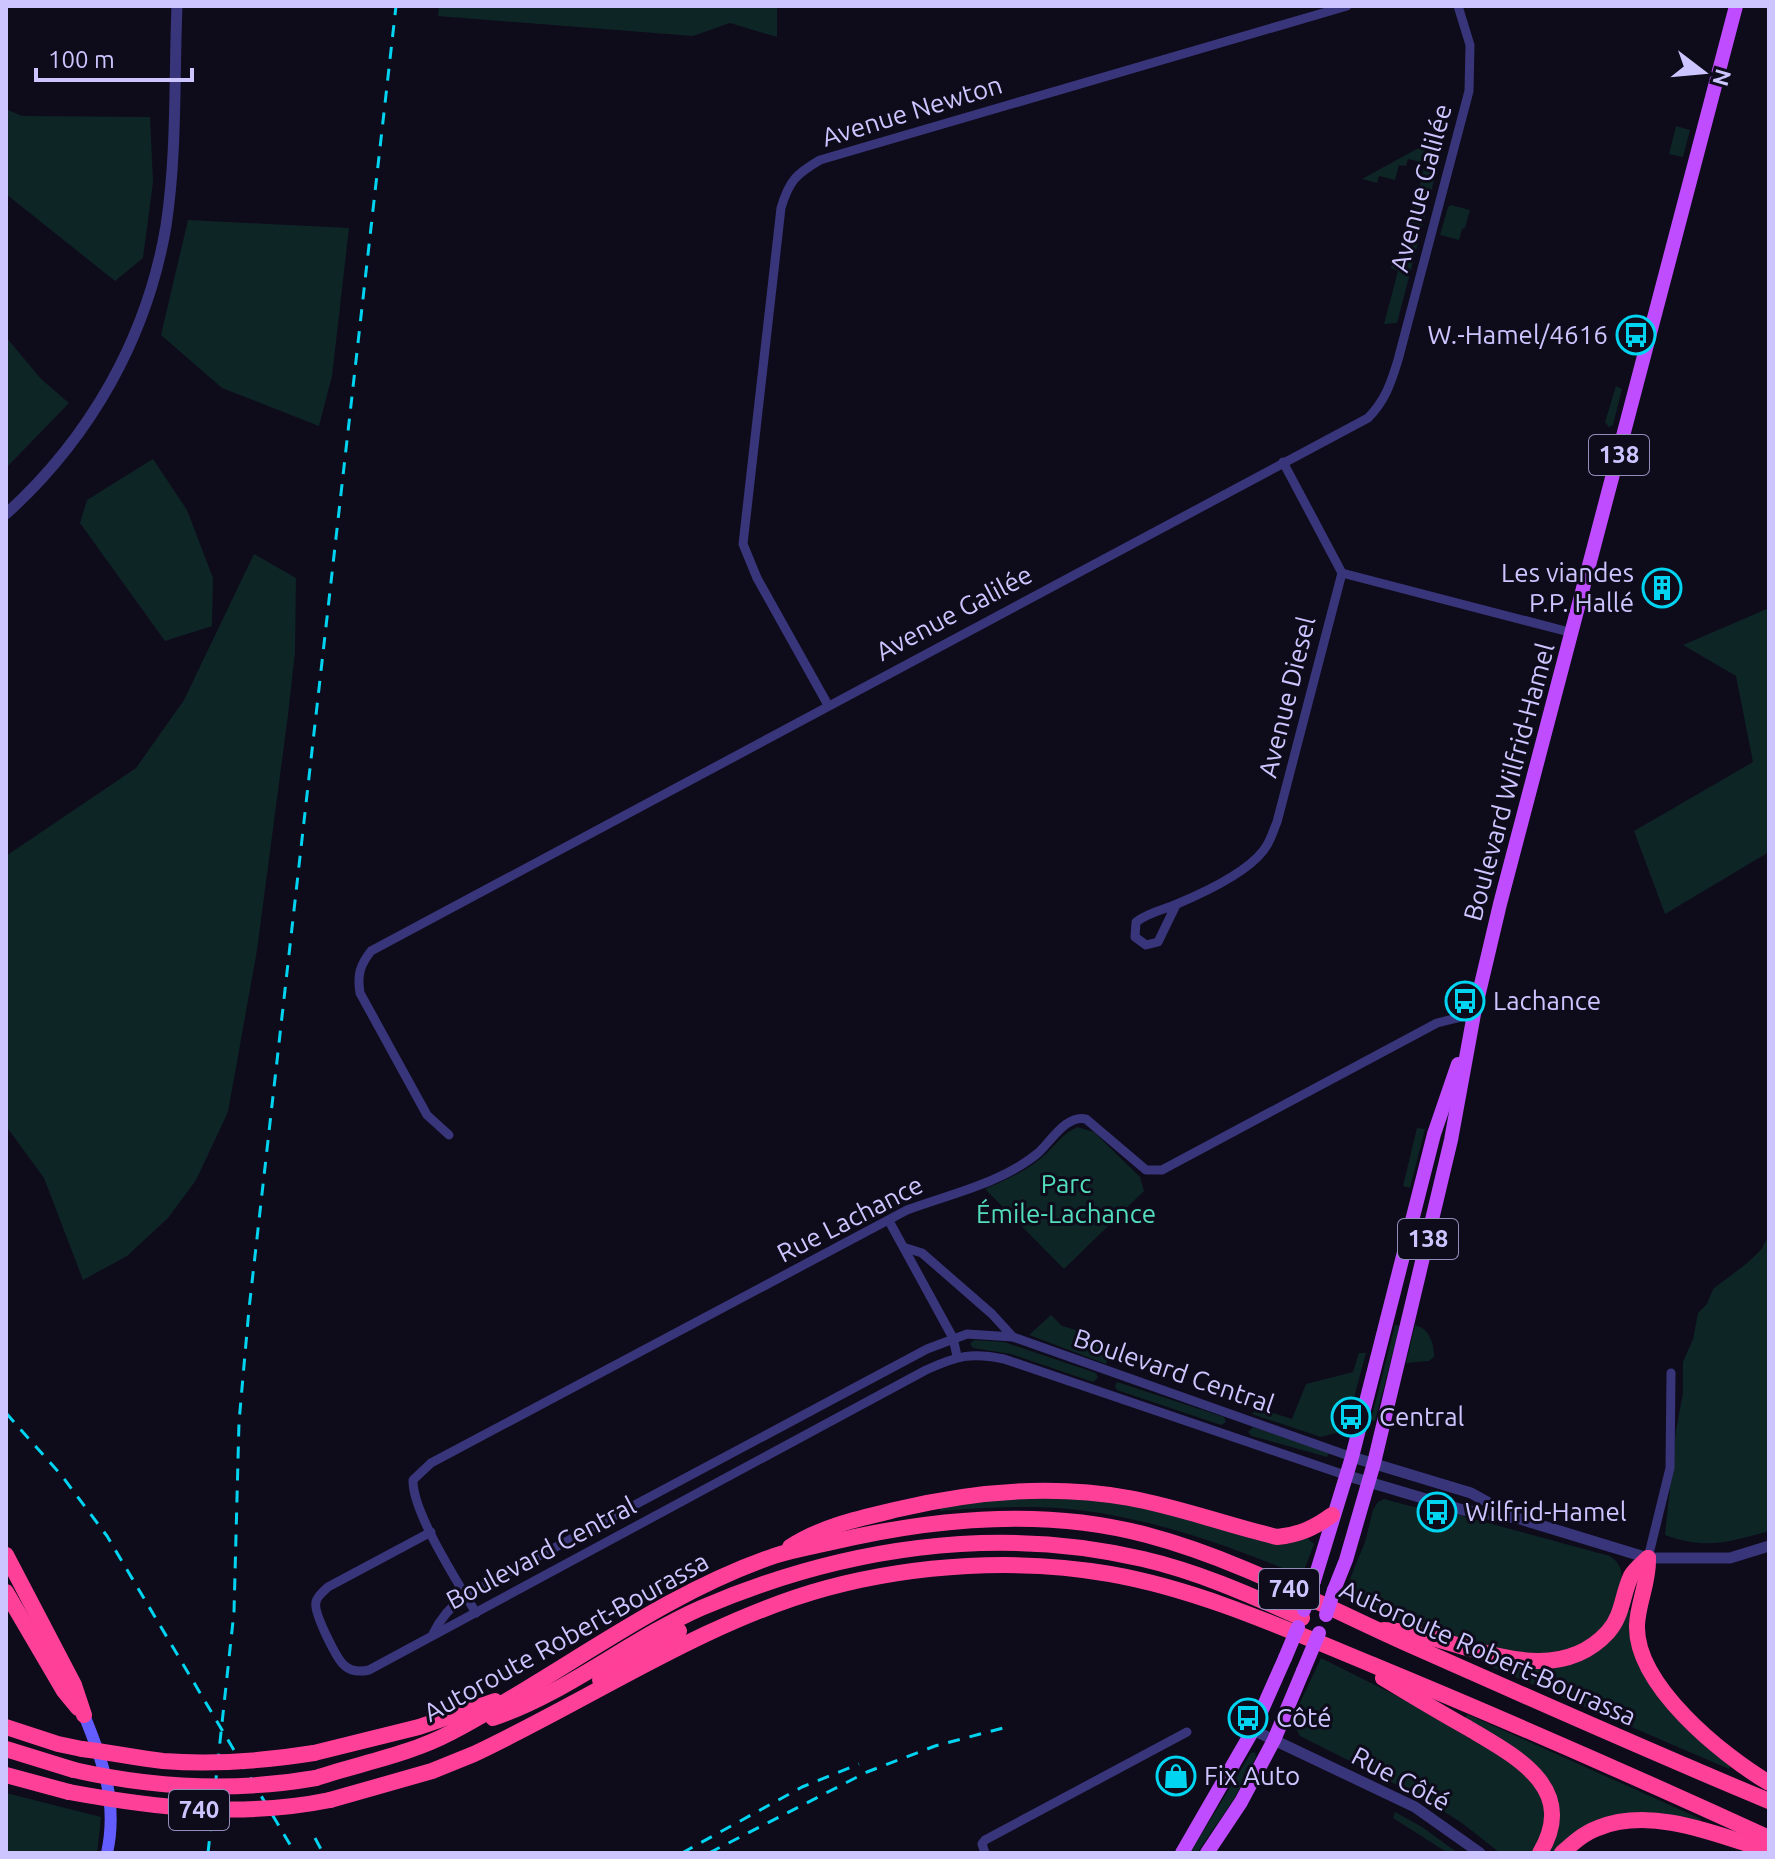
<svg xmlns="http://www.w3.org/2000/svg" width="1775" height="1859" viewBox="0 0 1775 1859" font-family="Ubuntu,sans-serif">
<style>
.green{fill:#0e2525}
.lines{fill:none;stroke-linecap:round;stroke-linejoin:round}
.minor{stroke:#39357a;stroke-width:9}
.tertiary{stroke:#39357a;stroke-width:11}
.secondary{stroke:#635cff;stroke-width:12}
.primary{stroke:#bf4cff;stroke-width:14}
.motorway{stroke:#ff4098;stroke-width:16}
.rail{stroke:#00d4f0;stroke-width:3;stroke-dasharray:12 10;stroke-linecap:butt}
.primary-bridge{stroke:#bf4cff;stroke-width:14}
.motorway-bridge{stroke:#ff4098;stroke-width:16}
.labels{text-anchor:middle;stroke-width:6;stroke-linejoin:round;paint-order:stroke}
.shield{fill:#0e0b1b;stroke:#938dbb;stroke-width:2}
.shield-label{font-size:24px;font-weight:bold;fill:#ccc5ff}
.street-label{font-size:26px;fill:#ccc5ff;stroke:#0e0b1b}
.poi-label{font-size:26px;fill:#ccc5ff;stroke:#0e0b1b;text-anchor:start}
.park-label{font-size:26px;fill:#52debd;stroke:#0e0b1b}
</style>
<rect width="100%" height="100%" fill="#0e0b1b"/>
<g class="green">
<polygon points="439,6 777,6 777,37 730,23 693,36 438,16"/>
<polygon points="6,109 22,116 150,117 153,182 143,258 115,281 6,194"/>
<polygon points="1676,126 1690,130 1683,157 1669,154"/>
<polygon points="1446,133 1430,196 1418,193 1425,163 1408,159 1406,166 1399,165 1395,180 1379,176 1377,183 1362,179"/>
<polygon points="1415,205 1427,208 1397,323 1384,324 1398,271 1391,268 1393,258 1400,259"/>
<polygon points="1451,205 1470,210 1465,228 1462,229 1459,240 1440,235 1448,207"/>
<polygon points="188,220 349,228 332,376 319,426 222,388 161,335"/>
<polygon points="6,337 41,379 69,403 6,468"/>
<polygon points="1616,386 1622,389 1613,425 1609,427 1605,422"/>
<polygon points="153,459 187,510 213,578 212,626 165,641 80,523 87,500"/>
<polygon points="254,554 296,578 295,652 288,715 257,950 228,1112 196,1180 168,1218 127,1256 83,1280 44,1178 6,1126 6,856 136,768 184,700"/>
<polygon points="1769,608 1769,852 1665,914 1634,831 1753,762 1736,676 1683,645"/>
<polygon points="1494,839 1502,842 1488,889 1480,887"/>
<path d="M1077 1127 1094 1132 1140 1177 1144 1191 1064 1269 985 1189C1008 1179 1029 1170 1047 1153 1057 1143 1064 1133 1077 1127Z"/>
<polygon points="1417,1128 1425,1129 1410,1188 1403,1186"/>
<path d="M1769 1235V1531C1730 1542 1705 1550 1665 1535L1676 1430 1683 1393V1362L1693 1339 1698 1313 1707 1304 1713 1289 1746 1264 1761 1250Z"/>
<polygon points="1051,1315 1062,1326 1076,1330 1076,1333 1104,1341 1106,1345 1104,1351 1110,1354 1106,1364 1029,1335"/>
<polygon points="1395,1325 1400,1326 1375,1421 1371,1420"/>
<path d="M1415 1325C1430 1329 1434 1344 1434 1357L1429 1361 1406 1363Z"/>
<polygon points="974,1340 1004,1342 1096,1373 1098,1378 1093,1382 1011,1354 973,1348 970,1344"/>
<polygon points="1359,1353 1366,1353 1348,1420 1340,1432 1321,1437 1252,1414 1257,1408 1292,1419 1306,1384 1353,1372"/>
<polygon points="1117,1382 1224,1417 1226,1422 1221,1425 1117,1390 1115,1386"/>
<polygon points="1253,1427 1329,1453 1327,1457 1252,1436 1248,1432"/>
<path d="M1085 1497 1307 1538 1314 1544 1302 1576C1230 1546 1150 1517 1069 1509 1025 1505 983 1508 940 1511L939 1505 975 1499Z"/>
<path d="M1384 1499 1433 1512 1432 1515 1441 1518 1444 1511 1610 1556C1627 1568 1622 1582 1617 1600 1587 1709 1407 1623 1343 1596L1365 1542 1373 1510 1378 1502Z"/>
<polygon points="1627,1609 1632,1611 1631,1641 1731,1765 1729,1769 1485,1664 1487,1659 1561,1663"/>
<polygon points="1321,1658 1401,1698 1527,1772 1544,1802 1544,1831 1533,1853 1500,1853 1462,1823 1421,1797 1300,1736 1294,1725 1294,1715"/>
<polygon points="1467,1714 1701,1819 1699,1824 1660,1816 1565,1843 1554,1853 1549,1849 1553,1793 1465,1720"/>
<polygon points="1255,1752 1256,1757 1234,1799 1197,1853 1190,1853 1251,1753"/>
<polygon points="6,1793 101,1817 97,1853 6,1853"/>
<polygon points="1395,1812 1422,1827 1458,1853 1448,1853 1393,1818"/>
</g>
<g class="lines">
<g class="minor">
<polyline points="1342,573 1573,633"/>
<path d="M828 705 757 578 743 544 781 208C789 181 796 174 820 160L1347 6"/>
<path d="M1176 905 1158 942 1146 945 1135 937 1136 922C1149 912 1163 910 1177 904 1203 893 1246 873 1263 851 1270 843 1273 831 1277 822L1342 573 1283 462"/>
<path d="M449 1135 427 1115 360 993C357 975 360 965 371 951L1368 418C1385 401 1391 383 1398 360L1469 91 1470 45 1458 6"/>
<polyline points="889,1221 953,1338 957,1356"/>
<polyline points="906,1248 922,1253 992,1314 1013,1337"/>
<path d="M431 1532 328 1587C324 1591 317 1596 316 1602 313 1612 337 1660 345 1666 352 1672 360 1672 369 1670L926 1370C957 1356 971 1352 1004 1359L1345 1475"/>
<polyline points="1648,1558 1670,1468 1671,1373"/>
<path d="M476 1613C459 1584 412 1512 413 1480L431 1463 907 1210C950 1194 1002 1183 1038 1153 1051 1141 1067 1114 1086 1119L1146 1170H1162L1437 1023 1474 1014"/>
<path d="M433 1634C441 1617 451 1606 466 1595L927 1349 967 1334 1013 1337 1352 1457"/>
<polyline points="985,1853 982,1844 985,1840 1187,1732"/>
</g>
<g class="tertiary">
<path d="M6 514C90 438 147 338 166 226 177 154 174 79 177 6"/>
<polyline points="1352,1457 1471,1493 1509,1514"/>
<polyline points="1345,1475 1463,1510 1517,1518 1648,1558 1730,1558 1769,1546"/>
<polyline points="1253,1730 1415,1807 1480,1853"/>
</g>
<path class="secondary" d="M84 1715C103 1761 118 1803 107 1853"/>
<g class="primary">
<polyline points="1314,1581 1352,1457 1434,1134 1458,1064"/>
<polyline points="1334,1590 1346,1560 1374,1463 1451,1140 1474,1014 1500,904 1736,6"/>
<polyline points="1182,1853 1253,1730 1285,1658"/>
<polyline points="1207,1853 1241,1802 1274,1740 1303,1671"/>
</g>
<g class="motorway">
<path d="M790 1547C822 1526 861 1518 899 1509 975 1491 1051 1484 1129 1498 1179 1507 1227 1525 1277 1537 1299 1535 1314 1528 1332 1515"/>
<polyline points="6,1555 74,1685 84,1715"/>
<path d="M1648 1558C1649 1582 1638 1602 1637 1625 1635 1685 1722 1755 1769 1783"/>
<polyline points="6,1592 64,1691 78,1708"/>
<path d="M1384 1630C1452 1631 1548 1698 1608 1632 1623 1615 1622 1595 1631 1576 1635 1569 1643 1563 1648 1558"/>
<path d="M1383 1678C1411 1695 1439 1712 1468 1728 1515 1756 1579 1788 1540 1853"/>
<polyline points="600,1680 679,1631"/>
<path d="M493 1718C567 1693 629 1640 701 1608 841 1548 994 1524 1143 1559 1199 1572 1250 1595 1302 1618"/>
<polyline points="6,1727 58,1744 82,1749"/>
<polyline points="6,1749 74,1770"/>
<polyline points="314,1753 419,1727 495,1701"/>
<polyline points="6,1775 69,1792"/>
<path d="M316 1778C361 1763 408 1755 450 1733 559 1676 657 1596 774 1556 792 1550 810 1547 828 1543 932 1518 1043 1507 1147 1535 1238 1559 1323 1606 1408 1644 1528 1697 1648 1751 1769 1801"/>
<path d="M330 1800 432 1771 474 1754C589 1700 705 1621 827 1588 916 1564 1019 1558 1110 1574 1201 1590 1288 1630 1373 1665 1506 1720 1638 1778 1769 1838"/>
<path d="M1562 1853C1573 1843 1584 1833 1598 1828 1652 1806 1718 1835 1769 1851"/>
</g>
<g class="rail">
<polyline points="6,1413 62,1476 107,1536 295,1853"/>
<polyline points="315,1838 323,1853"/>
<polyline points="208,1853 234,1612 239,1422 249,1309 396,6"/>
<polyline points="682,1853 802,1787 859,1764"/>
<polyline points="709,1853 867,1772 935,1746 1003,1728"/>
</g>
<g class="primary-bridge">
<polyline points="1304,1610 1314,1581"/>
<polyline points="1326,1615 1334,1590"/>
<polyline points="1285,1658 1298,1627"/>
<polyline points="1303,1671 1319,1633"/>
</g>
<g class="motorway-bridge">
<path d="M82 1749C109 1752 136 1758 163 1761 214 1765 264 1761 314 1753"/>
<path d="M74 1770C154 1788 236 1792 316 1778"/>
<path d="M69 1792C156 1808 242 1818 330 1800"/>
</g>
</g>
<defs>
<symbol id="bus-ring" viewBox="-11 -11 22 22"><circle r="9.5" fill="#0e0b1b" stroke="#00d4f0" stroke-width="1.5"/><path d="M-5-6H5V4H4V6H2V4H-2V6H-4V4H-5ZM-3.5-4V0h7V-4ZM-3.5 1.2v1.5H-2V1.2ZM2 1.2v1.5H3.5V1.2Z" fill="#00d4f0"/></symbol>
<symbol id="building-ring" viewBox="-11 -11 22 22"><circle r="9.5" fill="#0e0b1b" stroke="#00d4f0" stroke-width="1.5"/><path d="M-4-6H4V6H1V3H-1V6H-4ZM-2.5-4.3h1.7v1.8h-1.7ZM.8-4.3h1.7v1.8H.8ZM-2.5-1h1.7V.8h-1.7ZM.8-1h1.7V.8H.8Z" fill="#00d4f0"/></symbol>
<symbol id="shop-ring" viewBox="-11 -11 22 22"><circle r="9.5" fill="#0e0b1b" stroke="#00d4f0" stroke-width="1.5"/><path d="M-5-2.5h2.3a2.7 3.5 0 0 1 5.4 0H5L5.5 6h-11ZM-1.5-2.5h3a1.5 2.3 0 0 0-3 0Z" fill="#00d4f0"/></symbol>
</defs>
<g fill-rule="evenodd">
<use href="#bus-ring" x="1614" y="313" width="44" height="44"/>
<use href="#building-ring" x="1640" y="566" width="44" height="44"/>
<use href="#bus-ring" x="1443" y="979" width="44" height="44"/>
<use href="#bus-ring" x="1329" y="1395" width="44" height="44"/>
<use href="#bus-ring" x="1415" y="1490" width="44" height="44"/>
<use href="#bus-ring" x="1226" y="1696" width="44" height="44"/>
<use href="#shop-ring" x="1154" y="1754" width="44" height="44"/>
</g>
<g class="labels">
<g class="shield">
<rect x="1589" y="435" width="60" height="40" rx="6"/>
<rect x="1398" y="1219" width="60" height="40" rx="6"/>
<rect x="1259" y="1569" width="60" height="40" rx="6"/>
<rect x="169" y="1790" width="60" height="40" rx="6"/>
</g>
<g class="shield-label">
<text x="1619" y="463">138</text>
<text x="1428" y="1247">138</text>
<text x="1289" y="1597">740</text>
<text x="199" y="1818">740</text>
</g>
<g class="street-label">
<text transform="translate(912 111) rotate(-17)" y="9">Avenue Newton</text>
<text transform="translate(1421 188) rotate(-75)" y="9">Avenue Galilée</text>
<text transform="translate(954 613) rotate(-28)" y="9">Avenue Galilée</text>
<text transform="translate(1287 697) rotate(-76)" y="9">Avenue Diesel</text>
<text transform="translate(1509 782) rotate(-75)" y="9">Boulevard Wilfrid-Hamel</text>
<text transform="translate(850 1219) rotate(-27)" y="9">Rue Lachance</text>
<text transform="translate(1174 1371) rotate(19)" y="9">Boulevard Central</text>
<text transform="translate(541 1553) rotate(-28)" y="9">Boulevard Central</text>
<text transform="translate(566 1637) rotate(-29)" y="9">Autoroute Robert-Bourassa</text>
<text transform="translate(1488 1653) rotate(24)" y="9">Autoroute Robert-Bourassa</text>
<text transform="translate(1401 1779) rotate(28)" y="9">Rue Côté</text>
</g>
<g class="poi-label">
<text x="1608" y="344" text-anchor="end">W.-Hamel/4616</text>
<text x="1634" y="582" text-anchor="end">Les viandes<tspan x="1634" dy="30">P.P. Hallé</tspan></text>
<text x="1493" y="1010">Lachance</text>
<text x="1379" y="1426">Central</text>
<text x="1465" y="1521">Wilfrid-Hamel</text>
<text x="1276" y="1727">Côté</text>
<text x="1204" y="1785">Fix Auto</text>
</g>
<g class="park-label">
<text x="1066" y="1193">Parc<tspan x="1066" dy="30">Émile-Lachance</tspan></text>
</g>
</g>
<rect width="1775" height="1859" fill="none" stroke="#ccc5ff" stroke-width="16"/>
<g transform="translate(1703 72) rotate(106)" stroke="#0e0b1b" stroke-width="6" paint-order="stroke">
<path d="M0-6L14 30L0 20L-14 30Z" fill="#ccc5ff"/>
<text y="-12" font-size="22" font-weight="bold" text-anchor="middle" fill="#ccc5ff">N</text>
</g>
<path d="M36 68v12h156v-12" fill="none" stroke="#ccc5ff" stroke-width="4"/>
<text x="48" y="68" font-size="24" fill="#ccc5ff" stroke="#0e0b1b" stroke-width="6" paint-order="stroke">100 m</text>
</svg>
